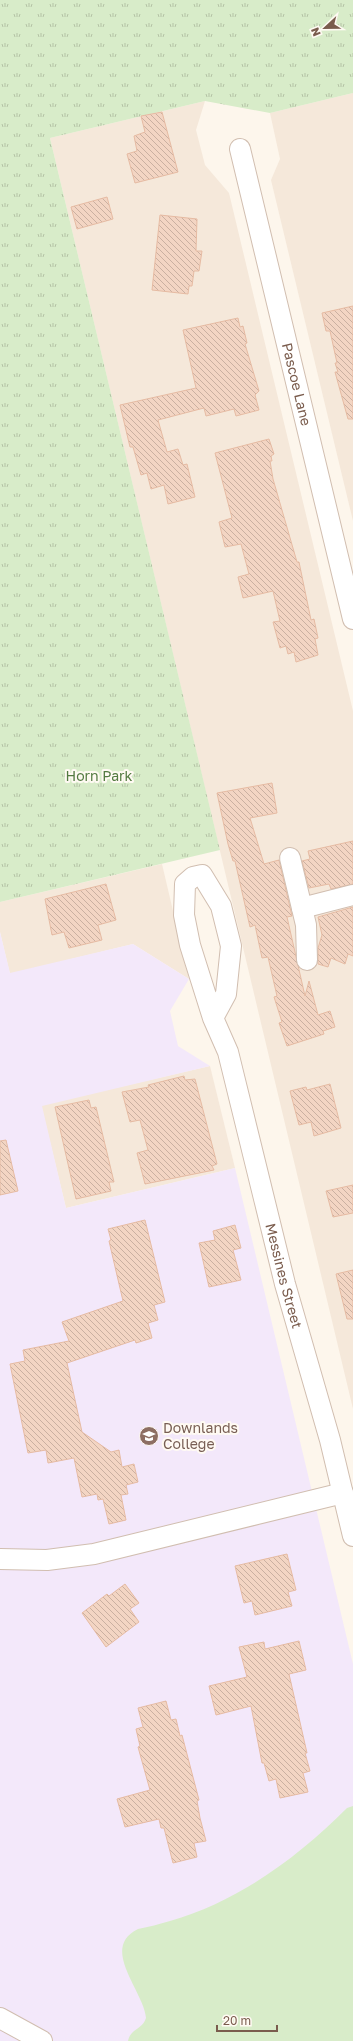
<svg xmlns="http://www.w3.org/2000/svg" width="353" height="2041" viewBox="0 0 353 2041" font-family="'Golos Text',sans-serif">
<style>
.residential{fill:#f5e8da}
.education{fill:#f3e8fa}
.grass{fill:#d8ecc9}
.park{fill:url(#park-tufts)}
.building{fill:url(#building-back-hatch);stroke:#e6bba3}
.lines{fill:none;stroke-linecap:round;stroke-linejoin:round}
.minor-casing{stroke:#d1beb0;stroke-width:22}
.minor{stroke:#fff;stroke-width:20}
.labels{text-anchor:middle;stroke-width:4;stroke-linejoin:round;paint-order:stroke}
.street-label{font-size:14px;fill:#7a5c4d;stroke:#fffaf3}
.park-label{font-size:14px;fill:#537a41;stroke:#fffaf3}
.education-label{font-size:14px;fill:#785e54;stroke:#fffaf3;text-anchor:start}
</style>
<defs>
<pattern id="park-tufts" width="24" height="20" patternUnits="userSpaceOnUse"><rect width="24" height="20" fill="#d8ecc9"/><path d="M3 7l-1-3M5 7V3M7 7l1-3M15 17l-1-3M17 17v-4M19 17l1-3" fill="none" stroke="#b4c2a5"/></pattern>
<pattern id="building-back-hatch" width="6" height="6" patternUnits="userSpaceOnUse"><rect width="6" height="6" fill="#f3d5c3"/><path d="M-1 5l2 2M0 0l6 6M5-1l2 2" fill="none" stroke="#cab0a1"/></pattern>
</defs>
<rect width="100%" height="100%" fill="#fdf6ec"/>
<g class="residential">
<polygon points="353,93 353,521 271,180 280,159 270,113"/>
<polygon points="205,101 196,130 205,165 229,193 353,711 353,1409 50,138"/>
<polygon points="162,864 189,979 133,944 10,974 0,932 0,902"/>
<polygon points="210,1066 235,1168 66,1208 41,1105"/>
</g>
<polygon class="education" points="0,932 10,973 133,944 189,979 170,1011 178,1046 210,1066 42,1106 66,1208 235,1168 353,1664 353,2041 0,2041"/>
<path class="grass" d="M353 1806V2041H128C130 2029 143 2029 146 2018 144 1991 99 1948 138 1929 149 1927 159 1924 170 1921 239 1901 297 1858 347 1808Z"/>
<polygon class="park" points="0,0 353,0 353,93 270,113 205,101 50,138 220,850 0,902"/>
<g class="building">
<polygon points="162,112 178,172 135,183 127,154 137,151 134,136 145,132 141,116"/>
<polygon points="107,197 113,219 77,229 71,207"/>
<polygon points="160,215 197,219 196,251 202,251 199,271 194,271 192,286 189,286 188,294 152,290"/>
<polygon points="353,306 353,419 348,419 335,372 338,372 335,363 337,363 330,331 326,331 322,313"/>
<polygon points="238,318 240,327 243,326 247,343 245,344 259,391 255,395 259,410 236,416 234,409 206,416 204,408 158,420 167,452 178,449 183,465 187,464 195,497 168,504 164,485 151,489 147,473 141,475 133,447 130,447 120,405 196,388 183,330"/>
<polygon points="269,439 274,454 271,456 272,461 270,461 273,479 297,562 299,562 311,620 314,619 318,638 315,639 318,655 296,662 294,652 288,654 286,646 280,648 273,622 280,621 273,591 243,598 238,577 249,574 241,544 225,547 219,522 232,518 215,453"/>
<polygon points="272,783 277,813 250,818 264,864 279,860 292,916 287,917 305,996 309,981 318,1015 330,1011 335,1027 323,1031 324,1034 287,1046 279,1023 282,1022 274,997 277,996 268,957 262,958 255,925 250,927 235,861 233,861 228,844 217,793"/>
<polygon points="353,841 353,884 331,889 329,884 309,888 302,861 310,859 308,851"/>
<polygon points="106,884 116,920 98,925 102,940 69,948 64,932 52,935 45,899"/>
<polygon points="353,907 353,956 348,954 345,964 331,958 328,967 318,964 318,948 322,935 318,917"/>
<polygon points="184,1076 185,1080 195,1079 217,1164 212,1166 214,1170 145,1184 137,1153 148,1150 140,1120 130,1122 122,1092 149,1087 148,1085"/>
<polygon points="330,1084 341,1128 314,1136 311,1122 299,1125 290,1091 306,1087 307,1090"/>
<polygon points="89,1100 91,1108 96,1107 114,1182 109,1182 111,1191 76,1199 55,1107"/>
<polygon points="6,1140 18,1191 0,1195 0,1141"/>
<polygon points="353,1185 353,1213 333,1217 326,1191"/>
<polygon points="145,1220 165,1302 154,1305 158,1320 148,1323 152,1338 136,1343 135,1340 67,1363 82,1432 111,1452 119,1450 122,1467 134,1464 138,1482 126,1485 128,1494 121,1495 126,1520 109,1524 103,1499 98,1500 97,1494 82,1497 74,1458 48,1463 46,1450 28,1453 10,1364 25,1361 23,1350 69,1341 62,1322 123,1301 109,1241 111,1240 108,1229"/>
<polygon points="235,1225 241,1248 233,1250 241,1280 209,1287 199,1243 215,1240 213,1231"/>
<polygon points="353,1270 353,1319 347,1319 336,1274"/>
<polygon points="287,1554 296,1590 288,1592 292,1606 255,1615 252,1601 244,1603 235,1566"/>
<polygon points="125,1584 139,1603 130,1609 139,1622 106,1647 82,1613 107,1594 109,1596"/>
<polygon points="299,1641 306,1670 289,1674 307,1753 305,1753 310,1771 303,1773 308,1792 280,1798 276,1779 269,1781 264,1763 262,1763 251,1706 216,1715 209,1686 247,1677 239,1647 264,1642 265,1649"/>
<polygon points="166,1701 171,1720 176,1719 180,1736 182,1735 199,1800 197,1801 200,1818 206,1841 194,1843 197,1857 173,1863 164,1828 161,1828 159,1819 125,1827 117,1799 150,1790 138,1747 140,1746 136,1729 143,1727 138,1708"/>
</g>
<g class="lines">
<defs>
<g id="minor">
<path id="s1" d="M240 149 353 619"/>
<polyline points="290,858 306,925 307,960"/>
<polyline points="302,908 353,895"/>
<path id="s2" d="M213 1018 226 994 231 946 221 906 202 875 193 877 185 884 184 915 190 945 213 1018 228 1052 285 1284 330 1440 353 1536"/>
<polyline points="0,1559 47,1560 94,1554 343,1493"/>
<polyline points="0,2018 42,2041"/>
</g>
</defs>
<use href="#minor" class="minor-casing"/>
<use href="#minor" class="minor"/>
</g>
<defs>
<symbol id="school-disc" viewBox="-11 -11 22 22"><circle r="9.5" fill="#8d6e63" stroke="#fffaf3"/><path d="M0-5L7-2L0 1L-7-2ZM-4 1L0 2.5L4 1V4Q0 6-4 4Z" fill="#fff"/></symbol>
</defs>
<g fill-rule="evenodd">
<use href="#school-disc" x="138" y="1425" width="22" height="22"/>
</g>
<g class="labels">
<g class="street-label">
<text dy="5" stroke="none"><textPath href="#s1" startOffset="242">Pascoe Lane</textPath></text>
<text dy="5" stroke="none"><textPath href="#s2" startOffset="579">Messines Street</textPath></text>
</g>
<g class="park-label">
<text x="99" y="781">Horn Park</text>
</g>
<g class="education-label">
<text x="163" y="1433">Downlands<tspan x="163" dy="16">College</tspan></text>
</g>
</g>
<g transform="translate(325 28) rotate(248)" stroke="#fffaf3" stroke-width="3" paint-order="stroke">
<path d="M0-3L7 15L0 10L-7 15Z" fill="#7a5c4d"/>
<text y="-6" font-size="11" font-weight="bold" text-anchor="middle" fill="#7a5c4d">N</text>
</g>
<path d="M217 2025v6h60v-6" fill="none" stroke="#7a5c4d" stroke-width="2"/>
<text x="223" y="2025" font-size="12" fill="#7a5c4d" stroke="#fffaf3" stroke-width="3" paint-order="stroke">20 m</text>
</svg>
